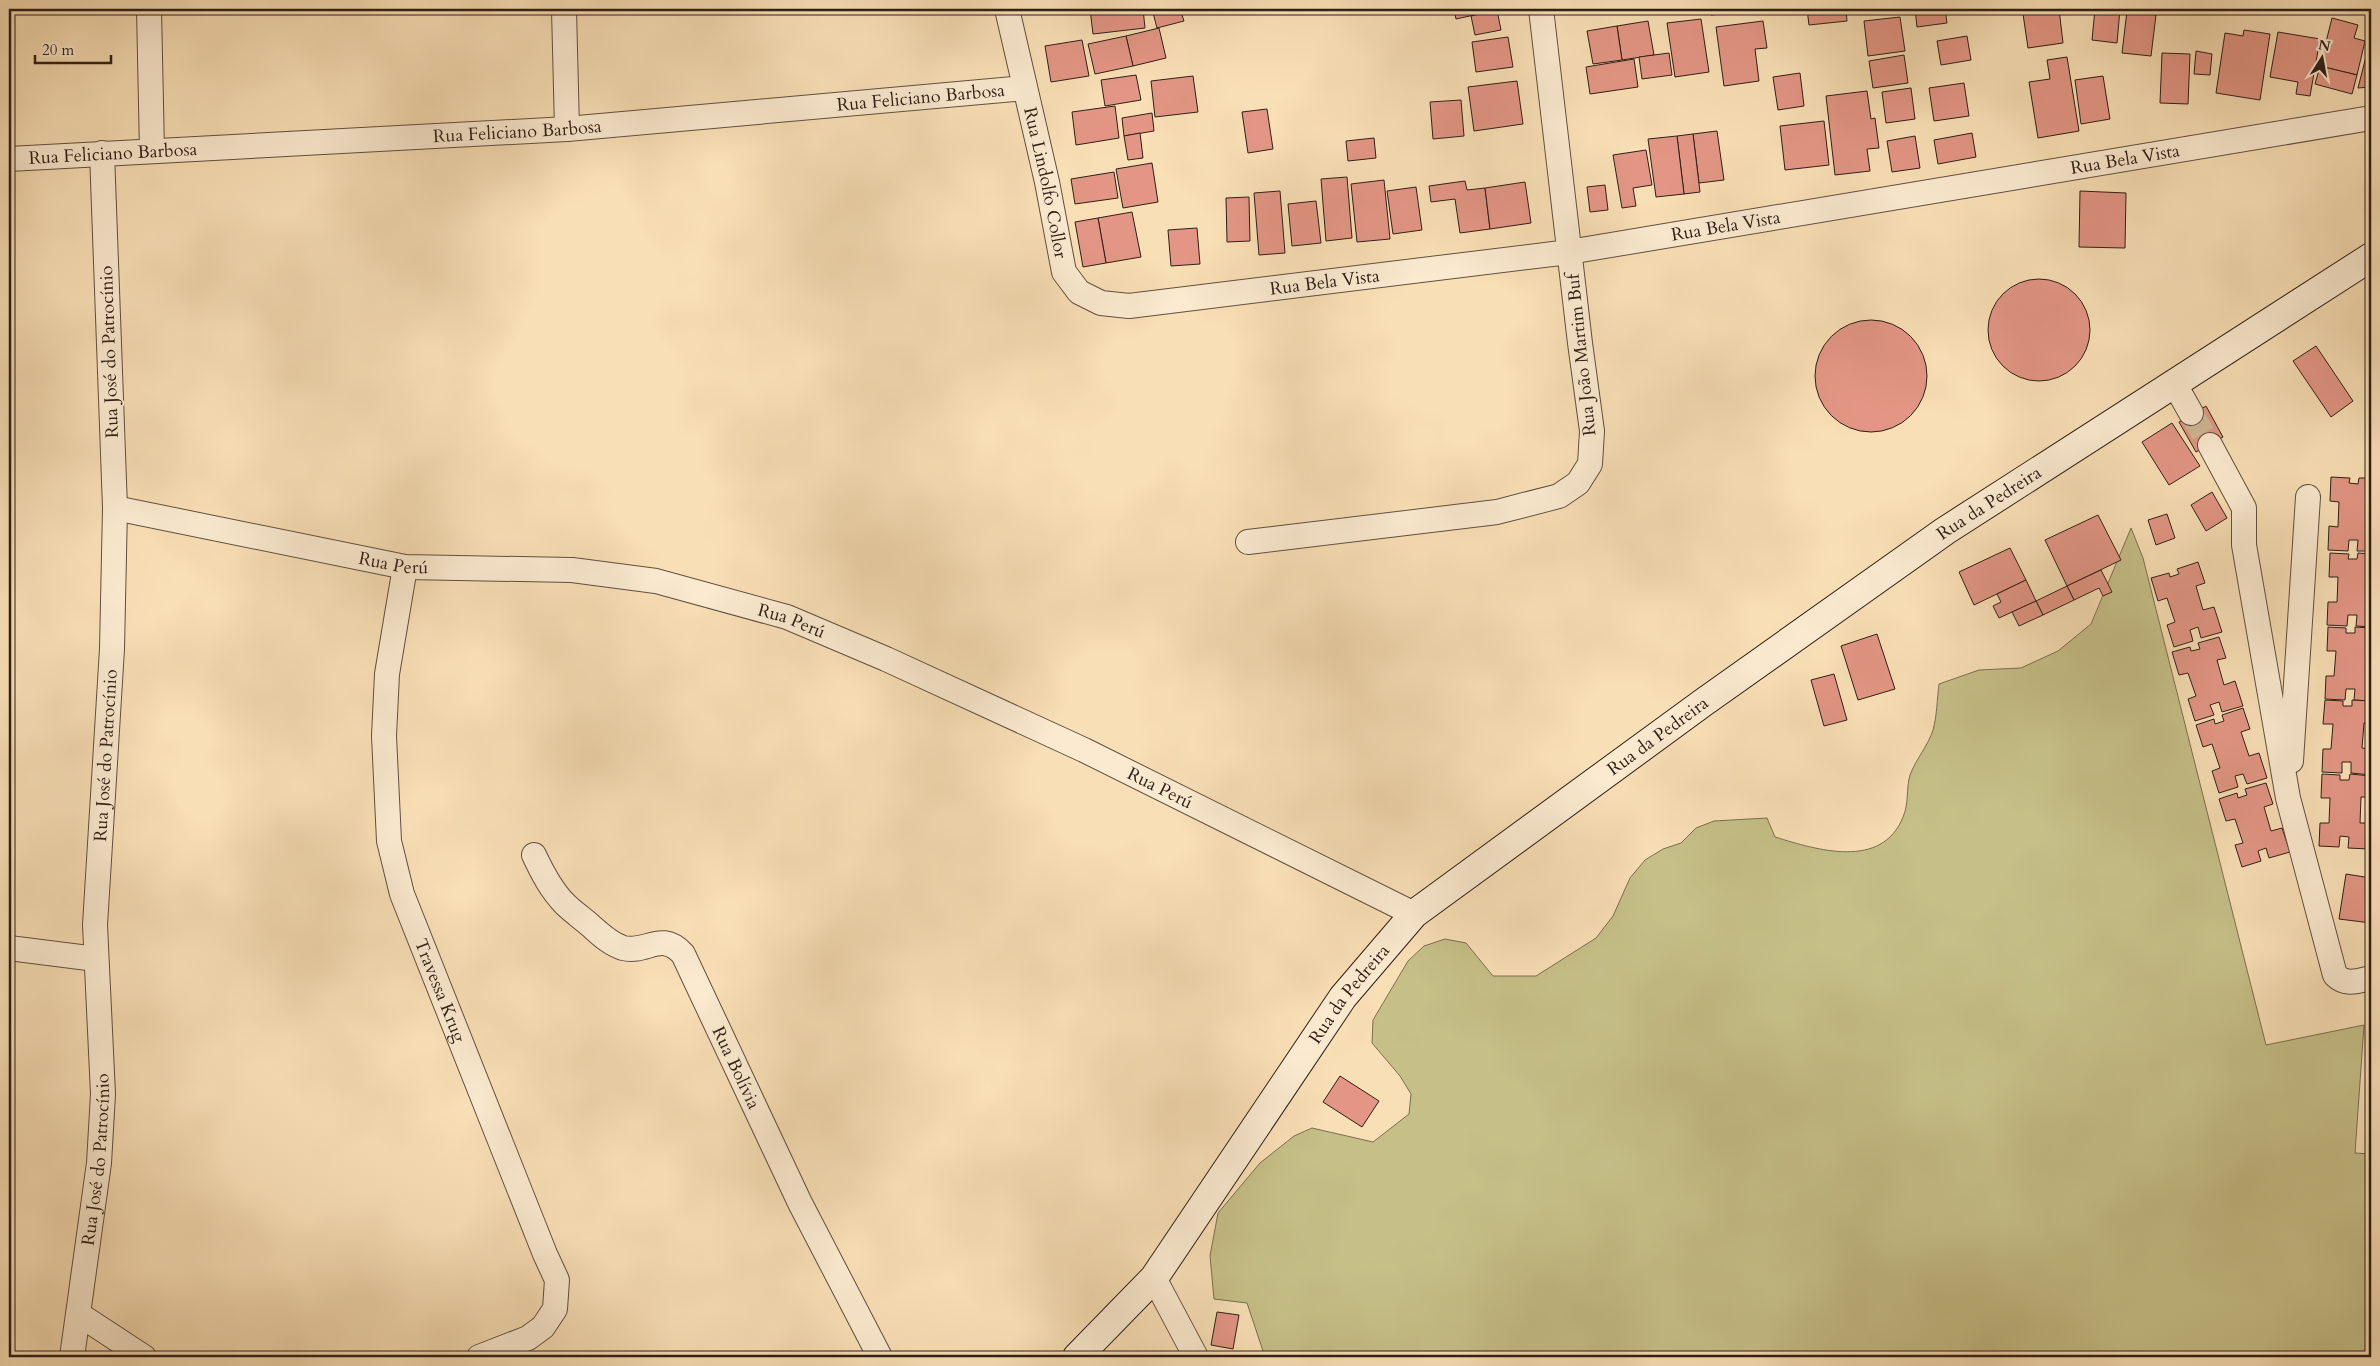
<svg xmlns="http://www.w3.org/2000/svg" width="2380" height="1366" viewBox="0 0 2380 1366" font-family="Cardo,serif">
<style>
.green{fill:#c6bf88;stroke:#7a6f4f}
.building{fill:#e39685;stroke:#2e1f16}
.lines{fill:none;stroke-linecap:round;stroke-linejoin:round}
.street-tunnel{stroke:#d0b996;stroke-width:24;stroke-dasharray:24 12;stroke-linecap:butt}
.street-casing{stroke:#614f3e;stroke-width:26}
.secondary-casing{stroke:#2e1f16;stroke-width:30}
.street{stroke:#fbead0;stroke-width:24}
.secondary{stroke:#fbead0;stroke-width:28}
.labels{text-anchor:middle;stroke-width:4;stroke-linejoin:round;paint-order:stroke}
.street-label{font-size:18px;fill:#2e1f16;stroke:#fbead0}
</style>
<rect width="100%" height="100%" fill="#f9dfb6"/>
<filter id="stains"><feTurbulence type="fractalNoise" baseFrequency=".004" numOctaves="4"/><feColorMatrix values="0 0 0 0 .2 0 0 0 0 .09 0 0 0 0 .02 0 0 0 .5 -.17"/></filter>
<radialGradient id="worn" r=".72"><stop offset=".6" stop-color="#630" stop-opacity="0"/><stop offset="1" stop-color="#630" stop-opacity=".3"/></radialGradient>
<path class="green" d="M2131 528 2143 558 2266 1045 2364 1025 2355 1153 2371 1154V1357H1265L1247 1303 1214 1299 1210 1256 1218 1213 1260 1163 1294 1136 1312 1128 1373 1142 1409 1114 1411 1094 1400 1076 1372 1043 1373 1020 1408 961 1424 946 1445 939 1466 943 1493 976H1536L1596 938 1613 916 1630 878 1645 860 1663 849 1681 843 1696 828 1714 821 1767 818 1775 837C1817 850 1882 870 1903 817 1909 804 1906 788 1910 775 1916 759 1928 746 1933 730 1937 716 1937 699 1939 684L1979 670 2021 668 2058 651 2091 624Z"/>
<g class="building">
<polygon points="1090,9 1143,9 1145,28 1093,34"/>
<polygon points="1152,9 1180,9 1184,21 1157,28"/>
<polygon points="1454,9 1497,9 1497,10 1456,19"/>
<polygon points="1711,9 1766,9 1766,10 1711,15"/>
<polygon points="1807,9 1846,9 1847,21 1809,25"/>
<polygon points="1865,9 1887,9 1865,11"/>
<polygon points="1915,9 1945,9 1947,23 1917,27"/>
<polygon points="2059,9 2063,43 2028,48 2023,14"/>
<polygon points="2095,9 2120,9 2117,43 2092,40"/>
<polygon points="1497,10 1501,30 1475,35 1471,16"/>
<polygon points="2127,11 2156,15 2151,56 2122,53"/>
<polygon points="1900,17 1905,51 1868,56 1864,21"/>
<polygon points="2332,18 2358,25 2354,38 2365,41 2357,75 2320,66"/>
<polygon points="1701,19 1709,72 1675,77 1667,23"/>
<polygon points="1648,21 1654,55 1622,60 1617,26"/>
<polygon points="1763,21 1767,48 1755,49 1759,81 1724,86 1716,27"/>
<polygon points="1617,26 1622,60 1593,64 1587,31"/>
<polygon points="1159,28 1166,58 1133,66 1126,36"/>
<polygon points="2244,30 2270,34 2260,100 2216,93 2225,33 2243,36"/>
<polygon points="2278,32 2320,39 2310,96 2296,94 2298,82 2270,77"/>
<polygon points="1126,36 1133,66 1095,74 1088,44"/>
<polygon points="1967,36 1971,60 1941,65 1937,41"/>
<polygon points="1508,37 1513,67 1476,72 1472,42"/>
<polygon points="2371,37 2371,87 2358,88"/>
<polygon points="1082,40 1089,76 1051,82 1045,46"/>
<polygon points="2196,51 2212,54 2210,75 2194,74"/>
<polygon points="1669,53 1672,75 1642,79 1639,57"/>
<polygon points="2162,53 2190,54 2188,104 2160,103"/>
<polygon points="1904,55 1908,83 1873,88 1869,61"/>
<polygon points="2067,57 2079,131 2038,138 2029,82 2050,79 2047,60"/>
<polygon points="1634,59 1638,87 1590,94 1586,67"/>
<polygon points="2320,66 2357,75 2352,94 2315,84"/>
<polygon points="1800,73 1804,106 1778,110 1773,77"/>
<polygon points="1136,75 1141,100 1105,106 1101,80"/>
<polygon points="1193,76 1198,112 1155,117 1151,81"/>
<polygon points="2103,76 2110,119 2081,124 2075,80"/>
<polygon points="1517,81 1523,124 1474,131 1468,87"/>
<polygon points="1964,83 1969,116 1934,121 1929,88"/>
<polygon points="1911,88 1915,119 1886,123 1882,92"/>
<polygon points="1867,91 1871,119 1875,118 1879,148 1867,149 1870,171 1835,175 1826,96"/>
<polygon points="1461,100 1464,136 1433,139 1430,102"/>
<polygon points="1115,106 1119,138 1076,145 1072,112"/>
<polygon points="1267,109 1273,149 1248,153 1242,112"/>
<polygon points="1152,113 1154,131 1124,136 1122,118"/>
<polygon points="1824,121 1829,165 1785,170 1780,126"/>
<polygon points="1717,131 1724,180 1699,183 1693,134"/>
<polygon points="1140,133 1143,158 1128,160 1124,136"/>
<polygon points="1972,133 1976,157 1938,164 1934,140"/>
<polygon points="1693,134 1700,192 1684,194 1677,136"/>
<polygon points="1677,136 1684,194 1656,197 1648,139"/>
<polygon points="1915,136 1920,168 1892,172 1887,141"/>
<polygon points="1374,138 1376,158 1348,161 1346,141"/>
<polygon points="1646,150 1652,185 1633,188 1636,206 1622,208 1613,155"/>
<polygon points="1152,163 1158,202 1123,208 1116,169"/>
<polygon points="1114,172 1118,198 1075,204 1071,179"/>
<polygon points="1347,177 1352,238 1326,241 1321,179"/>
<polygon points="1384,180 1390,239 1357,242 1351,184"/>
<polygon points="1465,181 1467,190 1485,188 1490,229 1460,233 1455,199 1431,202 1429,186"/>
<polygon points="1525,182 1531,223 1490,229 1485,188"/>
<polygon points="1605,185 1608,210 1590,212 1587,187"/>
<polygon points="1416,187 1422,230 1393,234 1387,191"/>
<polygon points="1280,191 1285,253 1259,255 1254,193"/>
<polygon points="2080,191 2126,193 2125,248 2079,247"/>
<polygon points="1249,197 1250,241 1227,242 1226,198"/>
<polygon points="1316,201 1321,243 1292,246 1288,204"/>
<polygon points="1132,212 1141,257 1106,263 1098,218"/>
<polygon points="1098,218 1106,263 1083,267 1075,222"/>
<polygon points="1197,228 1200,264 1171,266 1168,230"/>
<circle cx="2039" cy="330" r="51"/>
<circle cx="1871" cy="376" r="56"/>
<polygon points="2316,346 2353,401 2331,417 2293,361"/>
<polygon points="2206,406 2223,437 2196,452 2179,422"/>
<polygon points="2172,423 2200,466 2169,485 2142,442"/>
<polygon points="2331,477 2350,478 2349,483 2358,484 2359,478 2371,478 2369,525 2371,526 2371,551 2357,551 2358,540 2349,540 2348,551 2328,550 2329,526 2338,527 2339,502 2330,501"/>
<polygon points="2212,492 2227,518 2206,531 2191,505"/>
<polygon points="2167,514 2175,538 2156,545 2148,520"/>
<polygon points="2098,515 2121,560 2067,586 2045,540"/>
<polygon points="2010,548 2026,580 1974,605 1959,572"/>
<polygon points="2330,553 2349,554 2348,559 2357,559 2358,553 2371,554 2368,601 2371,602 2371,627 2356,626 2357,615 2348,615 2347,626 2327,625 2328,602 2337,602 2338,577 2329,577"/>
<polygon points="2198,562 2205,583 2196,586 2203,610 2214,607 2222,632 2201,638 2198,627 2190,630 2193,641 2174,647 2167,625 2175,622 2167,598 2158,601 2151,578 2169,573 2170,577 2179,574 2177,569"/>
<polygon points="2101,570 2112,592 2103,596 2099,588 2074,600 2067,586"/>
<polygon points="2026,580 2036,601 1999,618 1993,606 2001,602 1997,594"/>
<polygon points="2067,586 2074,600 2043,615 2036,601"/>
<polygon points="2036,601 2043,615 2019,626 2012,612"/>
<polygon points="2328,627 2346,628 2346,633 2355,633 2355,627 2371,628 2371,650 2367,650 2366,675 2371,675 2371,701 2354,700 2355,689 2346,689 2345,700 2325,699 2326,676 2334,676 2336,651 2327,651"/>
<polygon points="1877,634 1895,689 1858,700 1841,646"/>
<polygon points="2219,637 2226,658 2217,660 2224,685 2235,681 2243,706 2222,712 2219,702 2210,705 2214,715 2195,721 2188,699 2196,696 2188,673 2179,675 2172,652 2190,647 2191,651 2200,649 2198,643"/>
<polygon points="1834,674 1847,720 1824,726 1811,680"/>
<polygon points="2325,700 2343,701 2343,706 2352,706 2352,700 2371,701 2371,723 2364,723 2362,748 2371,749 2371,775 2351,773 2351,762 2342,762 2342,773 2322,772 2323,749 2331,749 2333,724 2323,724"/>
<polygon points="2243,708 2250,729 2241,732 2249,756 2259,753 2267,778 2247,784 2243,774 2235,776 2238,787 2219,793 2212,771 2220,768 2212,744 2203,747 2196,725 2214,719 2215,724 2224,721 2222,715"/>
<polygon points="2322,774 2340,775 2340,780 2349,780 2350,774 2371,776 2370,797 2361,797 2360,823 2371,823 2369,849 2348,848 2349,837 2340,836 2339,847 2319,846 2320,823 2329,823 2330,798 2321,798"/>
<polygon points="2266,783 2273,804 2264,807 2271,831 2282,828 2290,852 2269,858 2266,848 2258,851 2261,861 2242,867 2235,845 2243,843 2235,819 2226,821 2219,799 2237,793 2238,798 2247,795 2245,789"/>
<polygon points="2346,874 2371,878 2371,923 2339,919"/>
<polygon points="1340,1076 1379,1101 1362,1127 1323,1102"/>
<polygon points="2371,1098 2371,1132 2366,1131"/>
<polygon points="1217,1312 1239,1315 1233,1349 1211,1345"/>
</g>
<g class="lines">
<polyline class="street-tunnel" points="2191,413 2210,445"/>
<defs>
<g id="street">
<polyline points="149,9 152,151"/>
<polyline points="564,9 567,129"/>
<path id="s1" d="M1007 9 1047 182 1064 272 1079 292 1101 303 1129 306 1569 252 2371 118"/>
<path id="s2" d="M9 159 567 129 1025 88"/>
<polyline points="2174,383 2191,413"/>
<path d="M2210 445 2244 508V545L2288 798 2335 975C2346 986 2358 981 2371 978"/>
<path id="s3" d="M115 508 405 567 572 570 656 581 787 617 886 659 1084 750 1414 914"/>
<polyline points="1248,542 1497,512 1559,496 1578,483 1590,464 1592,431 1580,343 1541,9"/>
<path id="s4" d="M405 567 387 674 384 736 389 841 402 894 545 1254 557 1280 555 1309 543 1327 528 1338 479 1357"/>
<polyline points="2291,761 2308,497"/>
<path id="s5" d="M534 855C542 872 551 890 565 904 573 912 582 918 591 926 600 934 610 944 623 948 647 954 661 930 683 954L800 1203 880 1357"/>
<polyline points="9,948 96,959"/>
<polyline points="1154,1278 1196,1357"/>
<polyline points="80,1315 144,1357"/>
<path id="s6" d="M72 1357 99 1163 103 1094 95 925 112 649 115 508 102 153"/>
</g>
<g id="secondary">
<path id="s7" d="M1077 1357 1154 1278 1343 997 1414 914 1704 702 1945 531 2371 257"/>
</g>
</defs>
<use href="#street" class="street-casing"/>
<use href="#secondary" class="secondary-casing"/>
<use href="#street" class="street"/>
<use href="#secondary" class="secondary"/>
</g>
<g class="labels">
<g class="street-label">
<text dy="6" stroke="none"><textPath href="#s2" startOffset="914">Rua Feliciano Barbosa</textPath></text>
<text dy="6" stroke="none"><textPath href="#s2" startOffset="509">Rua Feliciano Barbosa</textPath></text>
<text dy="6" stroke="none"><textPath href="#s2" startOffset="104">Rua Feliciano Barbosa</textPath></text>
<text dy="6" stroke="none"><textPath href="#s1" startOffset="1354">Rua Bela Vista</textPath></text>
<text dy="6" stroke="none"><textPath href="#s1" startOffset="178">Rua Lindolfo Collor</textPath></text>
<text dy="6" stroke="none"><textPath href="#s1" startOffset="949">Rua Bela Vista</textPath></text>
<text dy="6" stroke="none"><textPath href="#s1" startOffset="544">Rua Bela Vista</textPath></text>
<text transform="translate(109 352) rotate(-92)" y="6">Rua José do Patrocínio</text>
<text transform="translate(1581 355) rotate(-96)" y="6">Rua João Martim Buf</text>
<text dy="6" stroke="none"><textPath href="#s7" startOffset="1265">Rua da Pedreira</textPath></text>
<text dy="6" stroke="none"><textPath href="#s3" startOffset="284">Rua Perú</textPath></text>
<text dy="6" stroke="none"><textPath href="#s3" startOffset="689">Rua Perú</textPath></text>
<text dy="6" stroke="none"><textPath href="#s7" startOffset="860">Rua da Pedreira</textPath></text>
<text dy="6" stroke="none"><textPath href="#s6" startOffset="604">Rua José do Patrocínio</textPath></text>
<text dy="6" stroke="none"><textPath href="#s3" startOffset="1094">Rua Perú</textPath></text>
<text dy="6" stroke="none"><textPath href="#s4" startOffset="434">Travessa Krug</textPath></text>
<text dy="6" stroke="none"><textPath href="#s7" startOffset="455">Rua da Pedreira</textPath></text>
<text dy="6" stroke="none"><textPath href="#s5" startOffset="321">Rua Bolívia</textPath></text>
<text dy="6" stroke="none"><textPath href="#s6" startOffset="199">Rua José do Patrocínio</textPath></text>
</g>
</g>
<rect width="2380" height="1366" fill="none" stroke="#f9dfb6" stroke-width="30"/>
<rect x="10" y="10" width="2360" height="1346" fill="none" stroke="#2e1f16" stroke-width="2.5"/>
<rect x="15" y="15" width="2350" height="1336" fill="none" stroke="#2e1f16"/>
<g transform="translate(2322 58) rotate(11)" stroke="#fbead0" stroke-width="4" paint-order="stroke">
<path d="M0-4L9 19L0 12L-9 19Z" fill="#2e1f16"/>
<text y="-8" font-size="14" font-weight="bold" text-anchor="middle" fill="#2e1f16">N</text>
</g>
<path d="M35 55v8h76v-8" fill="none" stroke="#2e1f16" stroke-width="2.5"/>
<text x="42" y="55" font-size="15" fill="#2e1f16" stroke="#fbead0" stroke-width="4" paint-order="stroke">20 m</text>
<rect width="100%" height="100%" filter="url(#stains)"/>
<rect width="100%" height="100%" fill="url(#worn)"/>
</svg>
